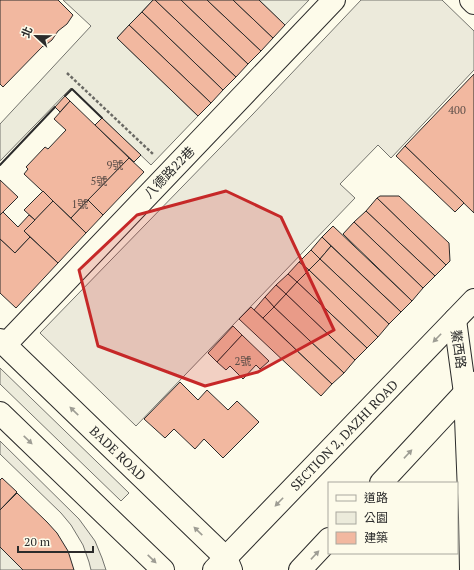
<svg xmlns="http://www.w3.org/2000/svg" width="474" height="570" viewBox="0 0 474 570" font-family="'PT Serif','Noto Sans TC',serif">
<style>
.green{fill:#ecebdb;stroke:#74746e}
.parking{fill:#eceadb;stroke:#74746e}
.building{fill:#f2b8a0;stroke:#2b2b2b}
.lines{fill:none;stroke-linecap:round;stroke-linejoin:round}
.minor-casing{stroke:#2b2b2b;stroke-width:24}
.tertiary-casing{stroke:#2b2b2b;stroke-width:24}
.path{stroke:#6a6964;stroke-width:2.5;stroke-dasharray:3 2;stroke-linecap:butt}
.minor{stroke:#fdfbea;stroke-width:22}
.tertiary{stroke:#fdfbea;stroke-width:22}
.wall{stroke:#2b2b2b;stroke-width:2}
.oneway{fill:#9e9d94}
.marked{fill:#c62828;fill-opacity:0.2;stroke:#c62828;stroke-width:3;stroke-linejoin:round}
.labels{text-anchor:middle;stroke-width:3;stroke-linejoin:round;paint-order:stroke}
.number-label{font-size:11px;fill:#5d4e48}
.street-label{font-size:13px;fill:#2b2b2b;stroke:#fdfbea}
</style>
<rect width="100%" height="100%" fill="#fdfbea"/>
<g class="green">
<polygon points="63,0 153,0 117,38 198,116 151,165 71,88 0,161 0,124 91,26"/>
<polygon points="259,0 309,0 285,25"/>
<polygon points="0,368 129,493 121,501 0,384"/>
<polygon points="0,547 24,570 0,570"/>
</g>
<g class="parking">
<polygon points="361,0 442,0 474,31 474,70 391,158 378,145 340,184 355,198 136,426 40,333 253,114"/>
<polygon points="0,441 79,519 95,541 102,558 106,570 91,570 89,562 83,545 71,525 61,513 0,454"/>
</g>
<g class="building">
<polygon points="0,0 58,0 73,15 67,24 58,31 52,40 43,47 43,46 3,87 0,84"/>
<polygon points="153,0 155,0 236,77 223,90 142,12"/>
<polygon points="155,0 181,0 248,64 236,77"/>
<polygon points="181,0 207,0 261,51 248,64"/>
<polygon points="207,0 233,0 273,38 261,51"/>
<polygon points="233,0 259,0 285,25 273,38"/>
<polygon points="142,12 223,90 211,103 129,25"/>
<polygon points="129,25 211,103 198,116 117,38"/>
<polygon points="474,74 474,213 405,146"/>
<polygon points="65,96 70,101 60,112 55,107"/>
<polygon points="70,101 129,158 71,218 24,174 28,169 26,167 45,147 48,149 66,130 54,119"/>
<polygon points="102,118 141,155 134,162 95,125"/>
<polygon points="405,146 464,203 455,212 396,156"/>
<polygon points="129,158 144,172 103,215 88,200"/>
<polygon points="0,180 18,197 0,215"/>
<polygon points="43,191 53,201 35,220 24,210"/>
<polygon points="380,196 399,196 449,243 450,261 446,265 377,198"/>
<polygon points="377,198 446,265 435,276 366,211"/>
<polygon points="88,200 103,215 86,233 71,218"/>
<polygon points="53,201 86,233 58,263 24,231"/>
<polygon points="366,211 435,276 423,288 354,222"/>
<polygon points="3,212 18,227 29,215 35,220 24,231 30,237 15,253 0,239 0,215"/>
<polygon points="354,222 423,288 412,301 343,234"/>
<polygon points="333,226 412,301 401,312 322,237"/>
<polygon points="30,237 58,263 16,308 0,293 0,239 15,253"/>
<polygon points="322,237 331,246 320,259 311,250"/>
<polygon points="331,246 401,312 389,324 320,259"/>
<polygon points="311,250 320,259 309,270 299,262"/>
<polygon points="320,259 389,324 378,337 309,270"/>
<polygon points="299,262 309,270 297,282 288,274"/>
<polygon points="309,270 378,337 367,348 297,282"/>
<polygon points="288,274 297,282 286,294 276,285"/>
<polygon points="297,282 367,348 355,360 286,294"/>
<polygon points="276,285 286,294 274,307 265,297"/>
<polygon points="286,294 355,360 344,373 274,307"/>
<polygon points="265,297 274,307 263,318 254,310"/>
<polygon points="251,307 332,384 321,396 239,319"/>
<polygon points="274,307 344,373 332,384 263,318"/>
<polygon points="233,326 242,335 217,362 208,353"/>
<polygon points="242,335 269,361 260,369 256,365 243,379 230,366 226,370 217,362"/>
<polygon points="180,382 198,400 207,390 228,410 237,401 259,422 223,458 204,439 195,449 174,429 165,438 144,419"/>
<polygon points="2,478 17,492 0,510 0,480"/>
<polygon points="17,493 47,522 57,533 68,551 74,570 23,570 0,547 0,510"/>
</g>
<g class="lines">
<defs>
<g id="minor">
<polyline points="471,0 474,3"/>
<polyline points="455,320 465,393 470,517 471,570"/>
<polyline points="5,345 334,0"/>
</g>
<g id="tertiary">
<polyline points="0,340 226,558 231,570"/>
<polyline points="0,413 163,570"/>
<polyline points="381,483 474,383"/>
<polyline points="214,570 474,300"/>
<polyline points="300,570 329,539"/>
</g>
</defs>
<use href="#minor" class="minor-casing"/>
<use href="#tertiary" class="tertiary-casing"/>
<polyline class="path" points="67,73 154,155"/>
<use href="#minor" class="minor"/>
<use href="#tertiary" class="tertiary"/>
<g class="wall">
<polyline points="65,96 72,89 102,118"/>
<polyline points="0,165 55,107"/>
</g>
</g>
<defs><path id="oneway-solid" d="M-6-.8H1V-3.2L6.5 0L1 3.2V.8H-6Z"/></defs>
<g class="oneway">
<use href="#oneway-solid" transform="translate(437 338) rotate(134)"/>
<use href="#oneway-solid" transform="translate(74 411) rotate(-136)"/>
<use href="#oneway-solid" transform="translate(28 440) rotate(44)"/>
<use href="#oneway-solid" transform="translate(408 454) rotate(-47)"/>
<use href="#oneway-solid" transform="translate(279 502) rotate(134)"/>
<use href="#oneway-solid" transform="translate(198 531) rotate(-136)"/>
<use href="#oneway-solid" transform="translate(315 555) rotate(-47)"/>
<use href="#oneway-solid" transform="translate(152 559) rotate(44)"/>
</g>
<path class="marked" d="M226 191 281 217 334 330 258 372 205 386 98 346 79 270 137 215Z"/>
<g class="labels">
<g class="number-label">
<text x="457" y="114">400</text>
<text x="115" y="169">9號</text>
<text x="99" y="185">5號</text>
<text x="80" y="208">1號</text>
<text x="243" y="365">2號</text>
</g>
<g class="street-label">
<text transform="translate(169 172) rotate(-46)" y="5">八德路22巷</text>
<text transform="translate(459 349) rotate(82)" y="5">鰲西路</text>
<text transform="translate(344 435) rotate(-46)" y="5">SECTION 2, DAZHI ROAD</text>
<text transform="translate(118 453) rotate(44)" y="5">BADE ROAD</text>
</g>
</g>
<rect x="328" y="482" width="130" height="72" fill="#fdfbea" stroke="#a9a89e"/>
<rect x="336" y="495" width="20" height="6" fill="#fdfbea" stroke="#a9a89e"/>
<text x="364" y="502" font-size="12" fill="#2b2b2b">道路</text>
<rect x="336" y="512" width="20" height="12" fill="#ecebdb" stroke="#a9a89e"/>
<text x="364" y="522" font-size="12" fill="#2b2b2b">公園</text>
<rect x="336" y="532" width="20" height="12" fill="#f2b8a0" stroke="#a9a89e"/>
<text x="364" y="542" font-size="12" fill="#2b2b2b">建築</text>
<g transform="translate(36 36) rotate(292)" stroke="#fdfbea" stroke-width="3" paint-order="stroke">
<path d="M0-3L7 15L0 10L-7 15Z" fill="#2b2b2b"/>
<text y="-6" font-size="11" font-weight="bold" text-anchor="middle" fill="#2b2b2b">北</text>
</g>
<path d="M18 546v6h75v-6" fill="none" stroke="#2b2b2b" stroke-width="2"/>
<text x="24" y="546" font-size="12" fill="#2b2b2b" stroke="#fdfbea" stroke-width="3" paint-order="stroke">20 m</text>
</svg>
